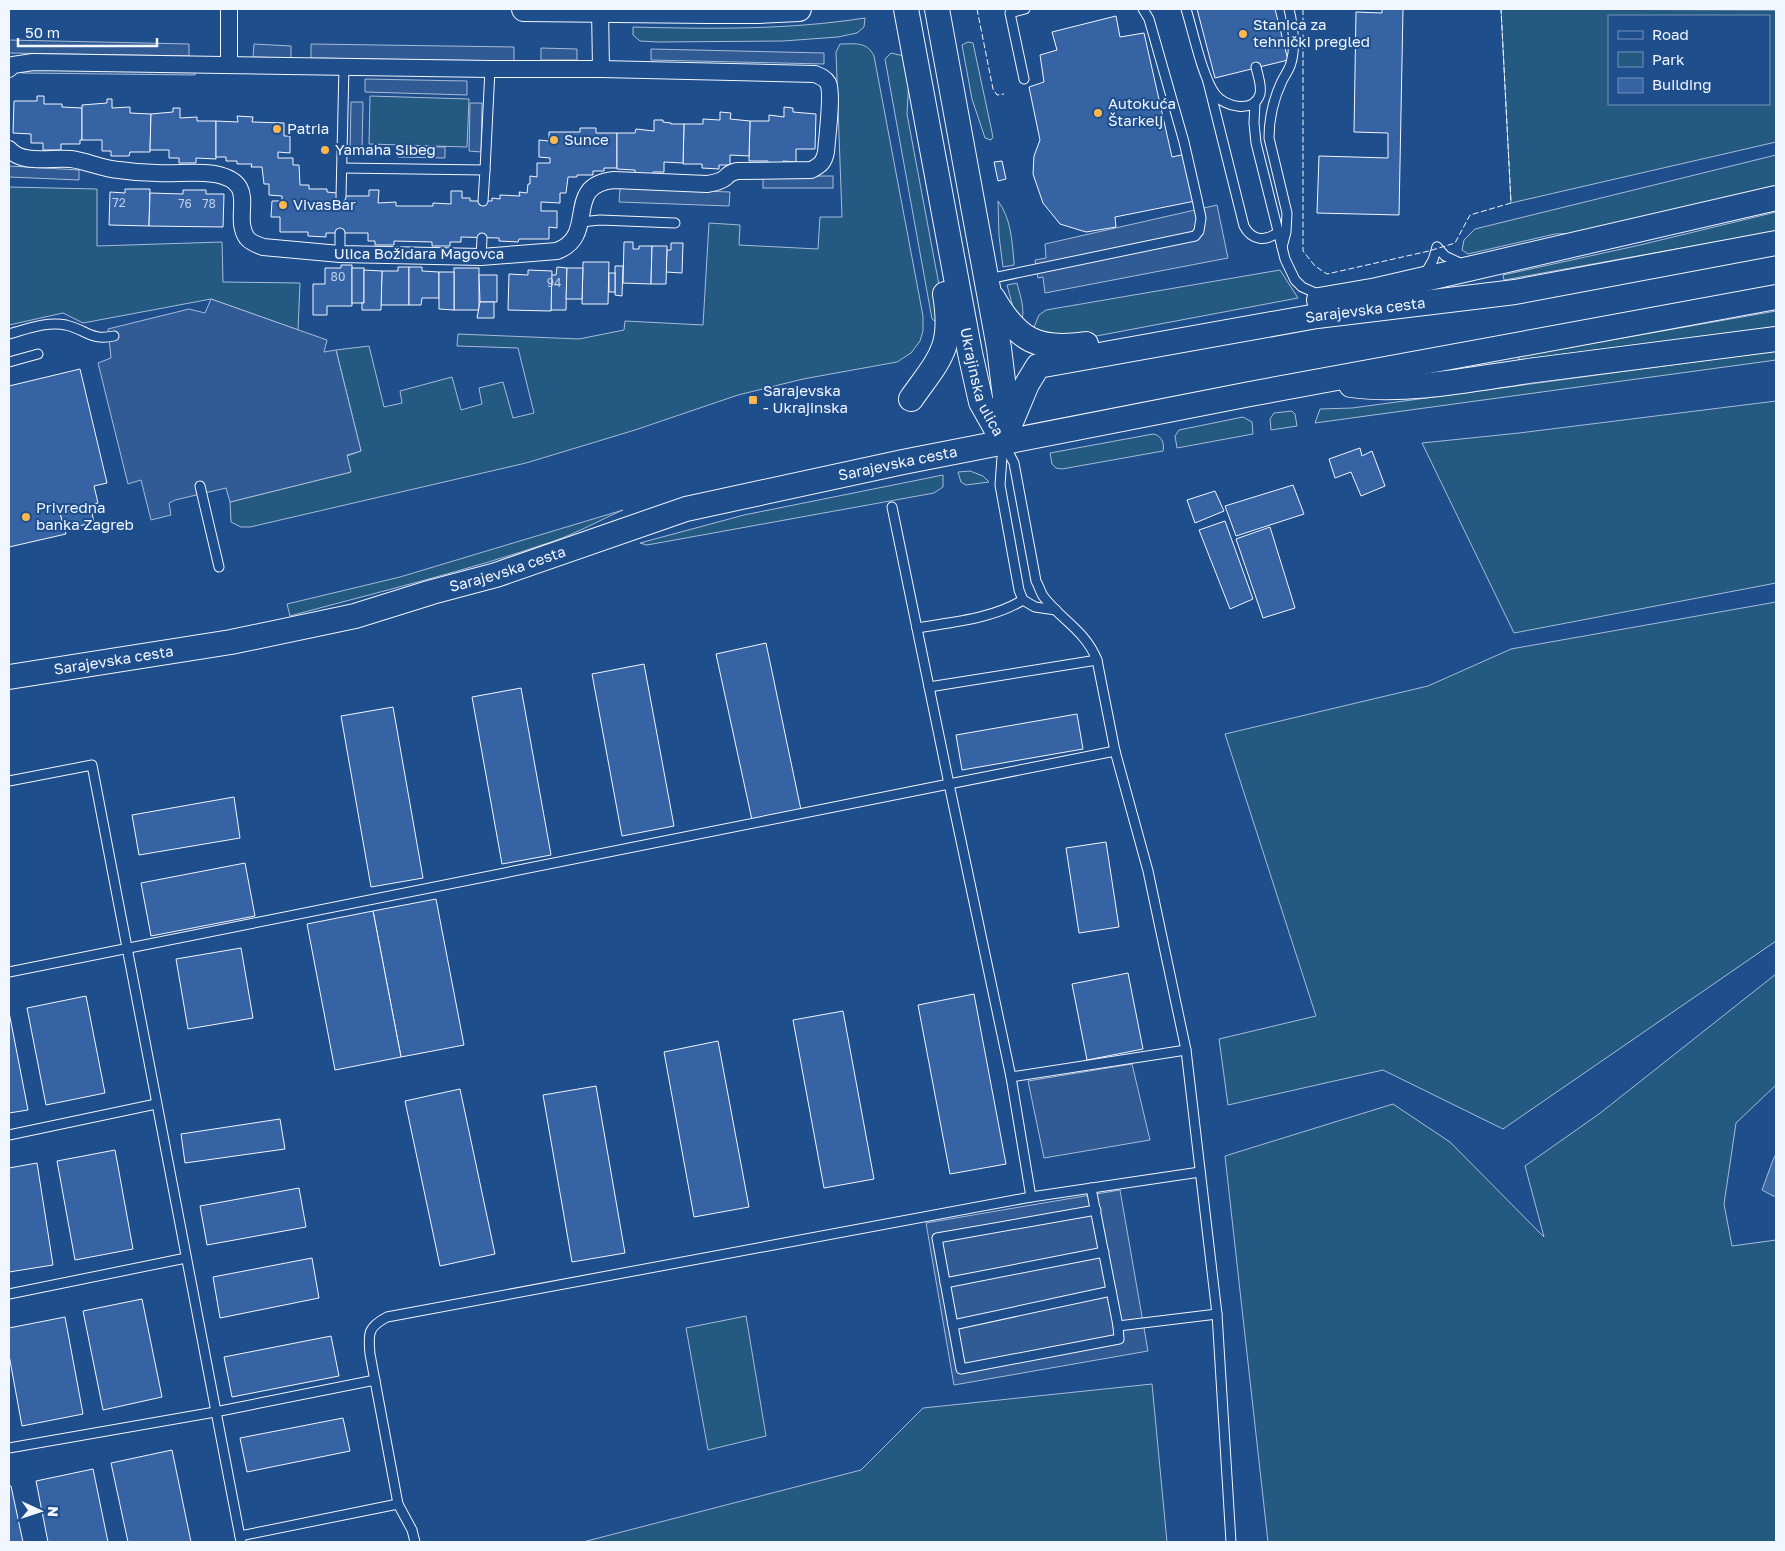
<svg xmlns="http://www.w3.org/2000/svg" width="1785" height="1551" viewBox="0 0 1785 1551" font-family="'Golos Text',sans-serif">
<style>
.green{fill:#245a82;stroke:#a8bbd7;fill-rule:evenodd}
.parking{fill:#305b95;stroke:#a8bbd7}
.water{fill:#3b69a3;stroke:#a8bbd7}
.building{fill:#3563a3;stroke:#f2f6ff}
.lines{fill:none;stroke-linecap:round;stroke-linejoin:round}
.lane-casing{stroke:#f2f6ff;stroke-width:11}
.street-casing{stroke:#f2f6ff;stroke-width:18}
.secondary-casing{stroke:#f2f6ff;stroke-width:26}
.lane{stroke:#1f4e8c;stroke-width:9}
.street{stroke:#1f4e8c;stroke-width:16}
.secondary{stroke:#1f4e8c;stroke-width:24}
.fence{stroke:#f2f6ff;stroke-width:1;stroke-dasharray:6 2.5;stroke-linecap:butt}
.poi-dot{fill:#ffb74d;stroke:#1f4e8c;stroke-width:2}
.labels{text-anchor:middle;stroke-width:4;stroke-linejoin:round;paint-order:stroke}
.number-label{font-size:12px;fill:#c3d1e8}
.poi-label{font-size:15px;fill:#f2f6ff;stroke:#1f4e8c;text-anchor:start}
.street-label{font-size:15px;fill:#f2f6ff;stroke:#1f4e8c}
</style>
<rect width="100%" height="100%" fill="#1f4e8c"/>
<g class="green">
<path d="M1501 9 1776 10V142L1511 203ZM1609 16H1769V104H1609Z"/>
<path d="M865 18 864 27 857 33 838 37 783 41 658 42 640 41 633 35V27C711 29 788 30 865 18Z"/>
<polygon points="968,42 973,43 993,137 991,140 985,138 972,99 962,45"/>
<path d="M840 44C854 44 867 41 874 56L923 316V331L920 341 911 353 897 362 803 379 738 395 635 430 526 463 250 527H241L231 522 230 502 351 472 347 456 361 451 336 350 369 346 384 407 402 403 400 391 452 377 461 410 482 404 479 388 503 382 513 418 534 413 518 348 457 346 458 334 579 339 624 330 625 321 703 325 709 223 740 225 739 245 818 249 820 217H842L836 52Z"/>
<polygon points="891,53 904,56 909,78 907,114 942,301 939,324 932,319 885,59"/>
<polygon points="370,96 469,99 467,147 369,144"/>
<polygon points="1776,155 1776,187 1585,233 1555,234 1468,254 1462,250 1464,240 1475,229"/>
<polygon points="9,187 97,189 97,246 222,242 223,282 300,283 298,330 211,299 83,323 63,313 9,325"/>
<path d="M998 201C1011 218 1012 241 1014 262V265L1003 267 999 236Z"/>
<polygon points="1776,212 1776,231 1504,280 1503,275 1640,245"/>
<polygon points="1280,270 1298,298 1075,340 1032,332 1039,315 1046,310"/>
<path d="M1017 283C1020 296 1026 310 1021 323L1014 311 1007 285Z"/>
<polygon points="1776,311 1776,327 1518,360 1520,356"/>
<polygon points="1776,351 1776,360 1315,423 1320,409 1352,408"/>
<polygon points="1776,401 1776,583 1514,633 1422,443 1519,433"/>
<polygon points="1292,411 1295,414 1297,426 1271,430 1270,419 1274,413"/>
<polygon points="1243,417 1252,422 1253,434 1177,448 1175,436 1179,430"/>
<path d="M1153 434C1161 435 1165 443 1163 451L1062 469 1056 468 1052 464 1050 453Z"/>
<polygon points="970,471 983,476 989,482 966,485 961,482 958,472"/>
<polygon points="943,475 943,487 934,493 647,545 640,543 744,515"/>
<path d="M623 510C600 520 577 533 554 541 467 571 378 592 290 616L287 604 400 577Z"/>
<polygon points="1776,602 1776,941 1503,1129 1383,1070 1228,1105 1219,1039 1316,1016 1225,734 1428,686 1511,649"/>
<polygon points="1776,974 1776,1085 1736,1123 1724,1204 1732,1246 1776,1240 1776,1542 1268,1542 1225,1156 1393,1104 1450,1142 1544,1237 1525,1166 1599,1114"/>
<polygon points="746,1316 766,1436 708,1450 686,1328"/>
<polygon points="1152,1384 1167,1542 583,1542 861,1470 923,1408"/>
</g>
<g class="parking">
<polygon points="9,40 189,44 189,56 9,53"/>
<polygon points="254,44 291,46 291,58 253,57"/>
<polygon points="311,44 514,47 514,61 311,58"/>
<polygon points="541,48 577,49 577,60 541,60"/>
<polygon points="651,49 824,53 824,64 651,60"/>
<polygon points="23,67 195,70 195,75 22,73"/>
<polygon points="365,79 467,81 467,95 365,92"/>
<polygon points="351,102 363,102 362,151 350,150"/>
<polygon points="470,103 482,103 481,152 469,151"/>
<polygon points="398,147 445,147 445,158 398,157"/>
<polygon points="9,166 79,170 79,180 9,177"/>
<rect x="763" y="176" width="70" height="12"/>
<polygon points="620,188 730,192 729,206 619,202"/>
<polygon points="1217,205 1228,258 1045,293 1043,277 1038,278 1035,260 1046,258 1045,244"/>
<polygon points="211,299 327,340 324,352 336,350 361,451 347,455 351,472 230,502 226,488 175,500 169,503 171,515 151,520 141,480 128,484 98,363 111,358 108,329 189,309 205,313"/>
<polygon points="1132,1064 1150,1140 1044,1158 1028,1081"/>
<polygon points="1120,1190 1148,1351 954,1385 926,1223"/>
</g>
<polygon class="water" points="1776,1154 1776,1196 1773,1196 1762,1190 1773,1160"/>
<g class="building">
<polygon points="1197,9 1275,9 1288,60 1215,78"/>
<polygon points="1382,9 1403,9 1399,215 1317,213 1319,156 1388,158 1388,133 1354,132 1356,12 1382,13"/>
<polygon points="1116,16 1120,37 1144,33 1172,157 1186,154 1195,201 1115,217 1116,227 1086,232 1060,224 1043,203 1033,174 1034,156 1040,140 1029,87 1044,82 1040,55 1057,50 1052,32"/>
<polygon points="37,96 44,96 44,104 62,104 62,107 82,108 82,140 80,140 80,144 61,144 61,150 43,150 43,143 31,143 31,134 13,133 14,101 37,101"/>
<polygon points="107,99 112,99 112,108 130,107 130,113 151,114 150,152 130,152 129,156 111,156 111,151 102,151 102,140 82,140 82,105 107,103"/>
<polygon points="784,107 793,108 793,112 816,114 815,149 796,149 796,162 783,161 783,166 768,165 768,161 749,161 750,121 769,121 769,115 784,117"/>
<polygon points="173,108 180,108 180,118 197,117 197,121 216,121 216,159 196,158 196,163 179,163 179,158 169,158 169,150 150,150 151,114 173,112"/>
<polygon points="720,112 731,113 730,119 750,121 749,156 730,155 730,165 719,165 719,169 702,168 702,164 683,164 684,124 703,124 703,119 720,120"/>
<polygon points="237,116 253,117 252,122 284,123 284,136 290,136 290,153 278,152 278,158 293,158 293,165 299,165 300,185 309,185 309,189 327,189 327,192 337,193 337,196 369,196 369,190 379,190 378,203 396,202 396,206 433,206 433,203 451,204 451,191 462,191 462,198 470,198 470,201 492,201 492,198 500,199 500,195 520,196 519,192 527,193 528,184 530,184 530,176 537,177 537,163 550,163 550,158 539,157 539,140 549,141 549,132 580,132 580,128 596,128 596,133 617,133 617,168 604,168 604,171 593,171 593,175 577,175 577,177 568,177 566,193 560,193 560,203 541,202 541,211 557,211 557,228 549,227 549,239 519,239 518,242 499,241 499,238 461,237 461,242 450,242 450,246 432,246 432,242 394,241 394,245 375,245 375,241 368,241 368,233 326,233 326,237 308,236 308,232 280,232 280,217 271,217 272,201 282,201 282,196 269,195 269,184 264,184 262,167 251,167 252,164 237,164 237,161 226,161 226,157 216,157 216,121 238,122"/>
<polygon points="654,120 663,120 663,122 671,123 671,124 684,124 683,163 664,162 664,172 653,172 653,176 635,176 635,170 617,169 617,133 635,133 636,129 654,131"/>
<polygon points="1002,161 1006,179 998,181 994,162"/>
<polygon points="125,189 150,189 149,226 109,225 110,192 125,193"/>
<polygon points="183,190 206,190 206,194 224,194 223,227 149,226 150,193 183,194"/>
<polygon points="624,242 633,242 633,249 639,249 639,246 652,246 651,284 623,283"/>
<polygon points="671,243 683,243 682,273 666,272 667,250 671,250"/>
<polygon points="652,246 667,246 666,284 651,284"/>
<polygon points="583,262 609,262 608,304 582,304"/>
<polygon points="341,265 352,265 352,306 327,306 327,315 313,315 313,284 325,284 325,268 341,268"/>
<polygon points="615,266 623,266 622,296 615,295"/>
<polygon points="398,267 409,267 409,305 381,305 382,271 398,271"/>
<polygon points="409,267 422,267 422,271 439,272 439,298 422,298 421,305 409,305"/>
<polygon points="557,267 567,268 566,310 551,310 551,275 556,275"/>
<rect x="352" y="268" width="12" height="35"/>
<rect x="454" y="268" width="25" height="42"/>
<polygon points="567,268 583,268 582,299 566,299"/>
<polygon points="364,270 382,271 381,310 362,310 362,303 364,303"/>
<polygon points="528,270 552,271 551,311 508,310 509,274 528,275"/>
<polygon points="439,272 454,272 454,310 439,309"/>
<rect x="609" y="273" width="6" height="19"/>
<polygon points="479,275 497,275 497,302 480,302"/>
<polygon points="480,302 494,302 494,318 477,318"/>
<polygon points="80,369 107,483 94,486 98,503 60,513 66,534 9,547 9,386"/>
<polygon points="1360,448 1362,456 1372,451 1385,486 1361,496 1351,472 1335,478 1329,459"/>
<polygon points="1293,485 1304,514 1236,536 1225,506"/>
<polygon points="1215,491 1224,511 1195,523 1187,500"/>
<polygon points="90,505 94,522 65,530 60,513"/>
<polygon points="1225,521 1253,599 1230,609 1199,530"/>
<polygon points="1270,527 1295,608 1263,618 1236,539"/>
<polygon points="766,643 801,810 752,820 716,654"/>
<polygon points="644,664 674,826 622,836 592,674"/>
<polygon points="521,688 551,855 502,864 472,697"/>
<polygon points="393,707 423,878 371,887 341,716"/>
<polygon points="1077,714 1083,749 962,770 956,735"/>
<polygon points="234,797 240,838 139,855 132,815"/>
<polygon points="1106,842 1119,927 1079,933 1066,848"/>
<polygon points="245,863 255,916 151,936 141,883"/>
<polygon points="436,899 464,1045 401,1057 373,911"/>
<polygon points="373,911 401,1057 335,1070 307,924"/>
<polygon points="241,948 253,1018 188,1029 176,959"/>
<polygon points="1128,973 1143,1049 1087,1060 1072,984"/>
<polygon points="974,994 1006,1164 950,1174 918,1005"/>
<polygon points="86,996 105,1093 46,1105 27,1008"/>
<polygon points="843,1011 874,1179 824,1188 793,1020"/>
<polygon points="9,1012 28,1110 9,1113"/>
<polygon points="718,1041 749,1207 694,1217 664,1052"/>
<polygon points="596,1086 625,1253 572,1262 543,1095"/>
<polygon points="460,1089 495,1254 440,1266 405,1101"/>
<polygon points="280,1119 285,1149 185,1163 181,1134"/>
<polygon points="115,1150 133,1249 75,1260 57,1161"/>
<polygon points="37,1163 53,1265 9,1272 9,1168"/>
<polygon points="299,1188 306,1227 207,1245 200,1206"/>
<polygon points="312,1258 319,1298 220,1318 213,1277"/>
<polygon points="142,1299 162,1397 103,1410 83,1311"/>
<polygon points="65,1317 83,1414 22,1426 9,1355 9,1328"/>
<polygon points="331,1336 339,1376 232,1397 224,1357"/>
<polygon points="343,1418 350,1451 247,1472 240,1438"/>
<polygon points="172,1450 191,1542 128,1542 111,1463"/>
<polygon points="93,1469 108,1542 48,1542 36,1481"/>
<polygon points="9,1486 11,1486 23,1542 9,1542"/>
</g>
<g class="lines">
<defs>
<g id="lane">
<path d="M1186 9C1193 31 1202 76 1215 94 1224 107 1254 114 1260 94 1262 86 1258 76 1256 67"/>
<polyline points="1024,79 1010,13 1025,9"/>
<path d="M1208 82 1244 226C1252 241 1266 242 1278 232"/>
<polyline points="1255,102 1254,123 1256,143 1285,259 1295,280 1302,287 1320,295"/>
<polyline points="342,168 485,170 490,69"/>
<polyline points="341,197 344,66"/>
<polyline points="483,201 485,170"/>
<polyline points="581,222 600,220 675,223"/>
<path d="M1282 247 1286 232 1287 213 1269 138C1269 117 1273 100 1282 81 1285 75 1289 70 1291 63 1296 46 1293 26 1289 9"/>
<polyline points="1437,247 1445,256 1462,264"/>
<polyline points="340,254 340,233"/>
<polyline points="481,257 482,238"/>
<polyline points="1425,274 1433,260 1437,247"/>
<polyline points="988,279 1195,236 1199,231 1201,218 1197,199 1184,142 1149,19 1143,9"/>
<path d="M9 334C27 329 47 321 66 325 87 330 91 341 114 336"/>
<polyline points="9,362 38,354"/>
<polyline points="1003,443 1000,485 1019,590 1023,600 1035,607 1056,610"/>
<path d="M1004 444 1014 463 1036 581C1039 586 1040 591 1043 596 1061 620 1085 630 1097 660L1115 751 1148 871 1186 1050 1217 1314 1231 1542"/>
<polyline points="200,486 219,567"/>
<path d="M917 628C952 622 992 619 1023 600"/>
<polyline points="929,687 1097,660"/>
<polyline points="9,781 92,765 241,1542"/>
<polyline points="9,972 949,784 892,507"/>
<polyline points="1011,1077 1186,1050"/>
<polyline points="9,1135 156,1104"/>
<polyline points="1091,1188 1118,1326 1217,1314"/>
<polyline points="1031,1197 1011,1077 949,784 1115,751"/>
<polyline points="1096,1210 937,1238 961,1369 1119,1339 1118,1326"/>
<polyline points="945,1283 1104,1252"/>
<polyline points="9,1294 186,1258"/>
<polyline points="953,1325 1111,1291"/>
<polyline points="9,1448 215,1412 375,1380"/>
<polyline points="240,1536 398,1504"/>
<path d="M415 1542 412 1530 398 1504 370 1354C368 1333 368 1327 387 1317L1031 1197 1200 1172"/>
</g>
<g id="street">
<polyline points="229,9 229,64"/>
<polyline points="600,9 601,69"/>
<path d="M9 69 13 65 33 62 490 69H601L815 74C820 76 825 78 828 83 833 93 827 138 826 152 824 162 821 165 811 170L737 171C730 173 729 174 725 178 720 182 713 183 707 184L614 180C562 185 599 235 557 251L481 257 340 254 263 247C258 245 251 243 247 238 231 215 261 183 215 174 195 171 176 174 157 173 145 173 132 172 119 170 103 169 87 161 71 159 52 157 22 165 9 149"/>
</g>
<g id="secondary">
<polyline points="524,9 708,11 759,11 799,9"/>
<path id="s1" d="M906 9 970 353 981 402 1003 441"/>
<polyline points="937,9 999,348 1005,397 1004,426"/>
<path d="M993 298C1018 341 1038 351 1086 344"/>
<polyline points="1319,300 1377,290 1776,198"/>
<path d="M1351 385C1406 393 1473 379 1528 371 1611 360 1694 350 1776 339"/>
<path d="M911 399C940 358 954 348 945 294"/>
<path id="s2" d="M1003 441 1027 384 1038 366 1317 316 1515 292 1776 243"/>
<path id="s3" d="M9 677 231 642 355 616 432 592 496 575 686 509 903 462 1250 394 1776 297"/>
</g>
</defs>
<use href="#lane" class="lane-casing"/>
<use href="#street" class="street-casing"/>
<use href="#secondary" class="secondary-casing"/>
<use href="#lane" class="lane"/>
<use href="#street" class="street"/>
<use href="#secondary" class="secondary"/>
<g class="fence">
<polyline points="977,9 993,89 997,95 1004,94"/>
<polyline points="1303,9 1303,251 1315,266 1327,274 1429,251 1455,243 1470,215 1511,203 1501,9"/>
</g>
</g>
<g class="poi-dot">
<circle cx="1243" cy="34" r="5"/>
<circle cx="1098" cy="113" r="5"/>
<circle cx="277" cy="129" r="5"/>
<circle cx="554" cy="140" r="5"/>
<circle cx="325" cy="150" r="5"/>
<circle cx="283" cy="205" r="5"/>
<rect x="748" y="395" width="10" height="10" rx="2.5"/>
<circle cx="26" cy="517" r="5"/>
</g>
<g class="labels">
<g class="number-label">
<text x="119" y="207">72</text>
<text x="185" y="208">76</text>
<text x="209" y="208">78</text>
<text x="338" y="281">80</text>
<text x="554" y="287">94</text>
</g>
<g class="poi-label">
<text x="1253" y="30">Stanica za<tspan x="1253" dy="17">tehnički pregled</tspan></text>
<text x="1108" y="109">Autokuća<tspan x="1108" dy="17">Štarkelj</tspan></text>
<text x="287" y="134">Patria</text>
<text x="564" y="145">Sunce</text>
<text x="335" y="155">Yamaha Sibeg</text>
<text x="293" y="210">VivasBar</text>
<text x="763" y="396">Sarajevska<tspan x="763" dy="17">- Ukrajinska</tspan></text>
<text x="36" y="513">Privredna<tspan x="36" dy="17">banka Zagreb</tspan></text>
</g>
<g class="street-label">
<text x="419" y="259">Ulica Božidara Magovca</text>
<text dy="5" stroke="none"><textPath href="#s2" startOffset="415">Sarajevska cesta</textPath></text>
<text dy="5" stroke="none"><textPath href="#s1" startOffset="381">Ukrajinska ulica</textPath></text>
<text dy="5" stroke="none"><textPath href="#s3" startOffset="916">Sarajevska cesta</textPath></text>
<text dy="5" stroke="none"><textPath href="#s3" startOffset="511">Sarajevska cesta</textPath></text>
<text dy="5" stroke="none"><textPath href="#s3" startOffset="106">Sarajevska cesta</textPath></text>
</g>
</g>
<rect width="1785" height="1551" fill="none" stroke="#f2f6ff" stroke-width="20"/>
<rect x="1608" y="15" width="162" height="90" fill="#1f4e8c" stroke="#7391ba"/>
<rect x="1618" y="31" width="25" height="8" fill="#1f4e8c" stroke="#7391ba"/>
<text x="1652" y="40" font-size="15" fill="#f2f6ff">Road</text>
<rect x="1618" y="52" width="25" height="15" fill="#245a82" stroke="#7391ba"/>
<text x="1652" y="65" font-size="15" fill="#f2f6ff">Park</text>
<rect x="1618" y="78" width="25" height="15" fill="#3563a3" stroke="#7391ba"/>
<text x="1652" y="90" font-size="15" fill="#f2f6ff">Building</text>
<g transform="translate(40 1511) rotate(93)" stroke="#1f4e8c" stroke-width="4" paint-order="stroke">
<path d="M0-4L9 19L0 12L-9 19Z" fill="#f2f6ff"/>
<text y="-8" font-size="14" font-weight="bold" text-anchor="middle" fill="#f2f6ff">N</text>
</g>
<path d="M18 38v8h139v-8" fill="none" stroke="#f2f6ff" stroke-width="2.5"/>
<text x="25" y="38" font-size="15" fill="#f2f6ff" stroke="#1f4e8c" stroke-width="4" paint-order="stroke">50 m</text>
</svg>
